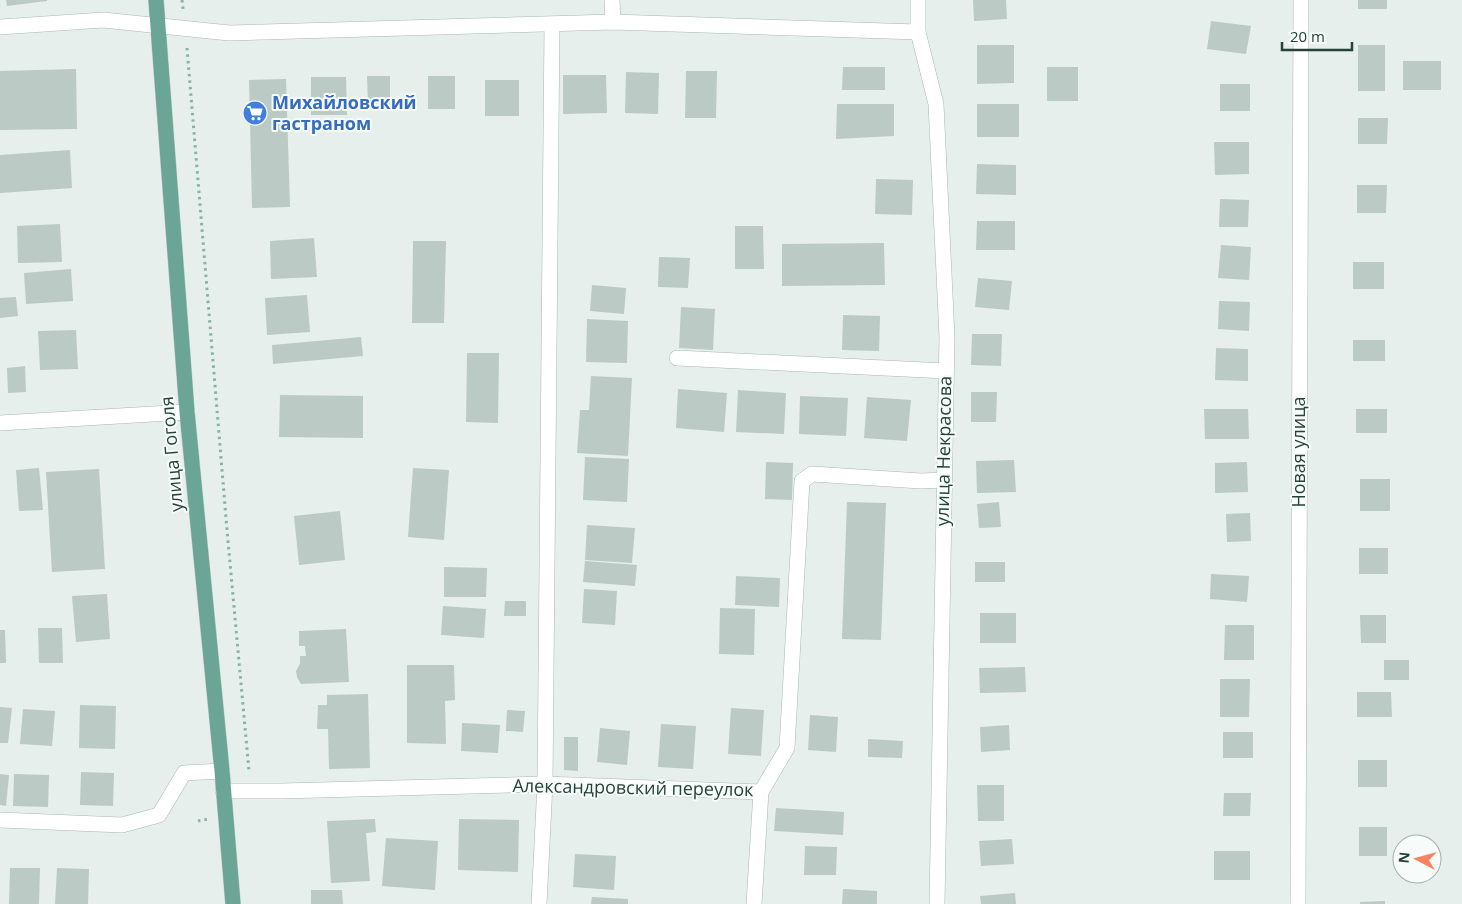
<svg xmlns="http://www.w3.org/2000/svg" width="1462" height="904" viewBox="0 0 1462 904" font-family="'Open Sans',sans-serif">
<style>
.building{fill:#bbcac4}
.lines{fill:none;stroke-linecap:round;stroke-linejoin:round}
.minor-casing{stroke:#a8b8b2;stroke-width:16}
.major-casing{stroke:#c2cac8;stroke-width:16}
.path{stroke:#86b3a5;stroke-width:3;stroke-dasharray:2.5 4;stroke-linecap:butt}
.minor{stroke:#fff;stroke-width:15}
.major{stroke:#6aa596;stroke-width:15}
.labels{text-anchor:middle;stroke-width:4;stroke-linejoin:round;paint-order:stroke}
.shop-label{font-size:18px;font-weight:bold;fill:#366cbe;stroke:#f7fbf9;text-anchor:start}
.street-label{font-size:18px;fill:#24423a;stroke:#f7fbf9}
</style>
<rect width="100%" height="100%" fill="#e6efeb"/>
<g class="building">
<polygon points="6,0 47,0 47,1 7,6"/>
<polygon points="973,0 1006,0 1007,19 974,21"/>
<rect x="1358" y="0" width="29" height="9"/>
<polygon points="1211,21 1251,26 1246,54 1207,49"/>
<polygon points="977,45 1014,45 1014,83 977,84"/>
<rect x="1358" y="45" width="27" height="46"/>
<rect x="1403" y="61" width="38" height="29"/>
<polygon points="843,67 885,67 885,90 842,90"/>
<rect x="1047" y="67" width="31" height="34"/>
<polygon points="76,69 77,129 0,130 0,71"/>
<polygon points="686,71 717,71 716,118 685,118"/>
<polygon points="626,72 659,73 658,114 625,113"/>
<polygon points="563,75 606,75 607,113 563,114"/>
<polygon points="367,76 390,76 390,104 368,104"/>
<rect x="428" y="76" width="27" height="33"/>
<polygon points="311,77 346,77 347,115 311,115"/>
<polygon points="286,79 290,207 252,208 249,80"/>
<rect x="485" y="80" width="34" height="36"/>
<rect x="1220" y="84" width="30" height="27"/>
<polygon points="837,104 894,104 894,136 836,139"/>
<rect x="977" y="104" width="42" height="33"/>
<polygon points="1358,118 1388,118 1387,144 1358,144"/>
<polygon points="1214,142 1249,142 1249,174 1215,175"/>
<polygon points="70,150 72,188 0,193 0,155"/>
<polygon points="977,164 1016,165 1016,195 976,194"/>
<polygon points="876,179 913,180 912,215 875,214"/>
<polygon points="1357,185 1387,185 1386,213 1357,213"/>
<polygon points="1220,199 1249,200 1248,227 1219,227"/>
<polygon points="977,221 1015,221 1015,250 976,250"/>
<polygon points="60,224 62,262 18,263 17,226"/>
<polygon points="735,226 763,226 764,269 735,269"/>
<polygon points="314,238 317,277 271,279 270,241"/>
<polygon points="413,241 446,241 444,323 412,323"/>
<polygon points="884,243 885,285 782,286 782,244"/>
<polygon points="1221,245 1251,247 1249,280 1218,278"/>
<polygon points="659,257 690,258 688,288 658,287"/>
<rect x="1353" y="262" width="31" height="27"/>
<polygon points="71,269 73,301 26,304 24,273"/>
<polygon points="978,278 1012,281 1009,310 975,307"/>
<polygon points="592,285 626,288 624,314 590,311"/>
<polygon points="307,295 310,332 267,335 265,298"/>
<polygon points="16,297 18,316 0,318 0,298"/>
<polygon points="1219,301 1250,302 1249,331 1218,329"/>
<polygon points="681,307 715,309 713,350 679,348"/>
<polygon points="843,315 880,316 879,351 842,350"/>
<polygon points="587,319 628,321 627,363 586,362"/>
<polygon points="76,330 78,369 40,370 38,331"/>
<polygon points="972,334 1002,334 1001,366 971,365"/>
<polygon points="361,337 363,356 273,364 272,345"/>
<rect x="1353" y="340" width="32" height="21"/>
<polygon points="1216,348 1248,349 1248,381 1215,380"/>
<polygon points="467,353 499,353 498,423 466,422"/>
<polygon points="25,366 26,392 8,393 7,368"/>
<polygon points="591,376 632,378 628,456 577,453 580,410 589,410"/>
<polygon points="678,389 727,393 724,432 676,428"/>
<polygon points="738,390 786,393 784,434 736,432"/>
<polygon points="971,392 997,392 996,422 971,422"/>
<polygon points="280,395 363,396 363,438 279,437"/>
<polygon points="800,396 848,398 846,436 799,434"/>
<polygon points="867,397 911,400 907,441 864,438"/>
<polygon points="1204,409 1248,409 1249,439 1205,439"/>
<rect x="1356" y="409" width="31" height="24"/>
<polygon points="585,457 629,459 627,502 583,500"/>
<polygon points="1014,460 1016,492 977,493 976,461"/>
<polygon points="766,462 793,463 792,500 765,499"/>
<polygon points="1247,462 1248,492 1215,493 1215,463"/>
<polygon points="39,468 43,510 19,511 16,470"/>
<polygon points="413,468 449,470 444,540 408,537"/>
<polygon points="99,469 105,569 52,572 46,472"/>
<rect x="1360" y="479" width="30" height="32"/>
<polygon points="847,502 886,503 881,640 842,639"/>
<polygon points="999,502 1001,527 979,528 977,504"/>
<polygon points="340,511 345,560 299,565 294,516"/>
<polygon points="1250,513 1251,541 1227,542 1226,514"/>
<polygon points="587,525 635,528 632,563 585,560"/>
<rect x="1359" y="548" width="29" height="26"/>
<polygon points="585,561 637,565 635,586 583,582"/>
<rect x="975" y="562" width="30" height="20"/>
<polygon points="444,567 487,568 486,597 444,597"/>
<polygon points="1211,574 1249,576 1247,602 1210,599"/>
<polygon points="736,576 780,578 779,607 735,605"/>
<polygon points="584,589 617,591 615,625 582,623"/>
<polygon points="107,594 110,639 76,642 72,596"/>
<polygon points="505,601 526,601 526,616 504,616"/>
<polygon points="443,606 486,609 484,638 441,635"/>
<polygon points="720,608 755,609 754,655 719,654"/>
<rect x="980" y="613" width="36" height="30"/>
<polygon points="1360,615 1386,615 1386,643 1361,643"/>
<polygon points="1225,625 1254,625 1254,660 1224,660"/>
<polygon points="38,628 62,628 63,663 39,663"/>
<polygon points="346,629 349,682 301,684 297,677 296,671 300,664 300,656 306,656 305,646 299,646 299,631"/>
<polygon points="0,630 5,630 6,663 0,663"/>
<rect x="1384" y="660" width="25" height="20"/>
<polygon points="407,665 454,665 455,700 445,701 446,744 407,743"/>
<polygon points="1025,667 1026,692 980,693 979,668"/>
<polygon points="1220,679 1250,679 1249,717 1220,717"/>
<polygon points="1357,692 1391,692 1392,717 1357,717"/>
<polygon points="368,694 370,768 329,769 328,729 317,729 318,705 327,705 327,695"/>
<polygon points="80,705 116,706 115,749 79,748"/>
<polygon points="0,707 12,708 8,743 0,743"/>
<polygon points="731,708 764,710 761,756 728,754"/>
<polygon points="23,709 55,711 52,746 20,744"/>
<polygon points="507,710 525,711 523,732 506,731"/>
<polygon points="810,715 838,717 836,752 808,750"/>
<polygon points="462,723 500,725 498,753 461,751"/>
<polygon points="661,724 696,726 693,769 658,767"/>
<polygon points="1009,725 1010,750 981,752 980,727"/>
<polygon points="600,728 630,731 627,765 597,762"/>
<rect x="1223" y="732" width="30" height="26"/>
<polygon points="564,737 578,737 578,771 564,770"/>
<polygon points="868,739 903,741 902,758 868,757"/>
<rect x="1358" y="760" width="29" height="27"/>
<polygon points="81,772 114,773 113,806 80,805"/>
<polygon points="0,774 9,775 6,806 0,805"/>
<polygon points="14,774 49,775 48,807 13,806"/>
<polygon points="977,785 1004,785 1004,821 978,821"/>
<polygon points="1224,793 1251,793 1250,816 1223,816"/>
<polygon points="776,808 844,812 843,835 774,831"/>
<polygon points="375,819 376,832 366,833 370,881 331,883 327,821"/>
<polygon points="459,819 519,820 518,872 458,870"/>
<rect x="1359" y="827" width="28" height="29"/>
<polygon points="386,838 438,841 435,890 382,886"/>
<polygon points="1012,839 1014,864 981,866 979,841"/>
<polygon points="805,846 837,847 836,875 804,875"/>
<rect x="1214" y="851" width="36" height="29"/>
<polygon points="575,854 616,856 614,890 573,887"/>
<polygon points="10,868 40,868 39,904 9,904"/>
<polygon points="57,868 89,869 88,904 55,904"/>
<polygon points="843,889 877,891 877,904 842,904"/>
<polygon points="311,890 342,890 343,904 311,904"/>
<polygon points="1015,893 1016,904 981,904 980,896"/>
<polygon points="592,897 628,899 628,904 591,904"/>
<polygon points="1385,901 1385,904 1360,904 1360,902"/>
</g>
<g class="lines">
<defs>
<g id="minor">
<polyline points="612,0 613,22"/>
<polyline points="918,0 918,32 936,104 947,337 937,904"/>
<polyline points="0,27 103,20 229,33 613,22 918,32"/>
<polyline points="677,358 946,371"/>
<polyline points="0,423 187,412"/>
<polyline points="223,791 282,791 545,784 761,792 787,748 802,481 812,474 921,481 944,480"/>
<polyline points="0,820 122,825 159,815 184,773 222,771"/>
<polyline points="539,904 545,784 552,24"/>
<polyline points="754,904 761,792"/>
<polyline points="1298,904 1301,0"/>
</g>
<polyline id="major" points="156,0 187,412 222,771 233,904"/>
</defs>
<use href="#minor" class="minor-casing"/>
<use href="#major" class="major-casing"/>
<g class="path">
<polyline points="182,0 183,9"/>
<polyline points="187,48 227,530 249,771"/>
<polyline points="198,821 208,819"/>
</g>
<use href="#minor" class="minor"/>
<use href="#major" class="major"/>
</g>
<defs>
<symbol id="supermarket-disc" viewBox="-11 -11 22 22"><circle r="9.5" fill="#3f7fe0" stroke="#f7fbf9"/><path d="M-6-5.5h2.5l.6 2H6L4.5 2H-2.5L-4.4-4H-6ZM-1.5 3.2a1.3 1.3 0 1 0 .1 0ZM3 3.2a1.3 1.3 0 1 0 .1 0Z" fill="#fff"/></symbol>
</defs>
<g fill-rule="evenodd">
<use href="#supermarket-disc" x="241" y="99" width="28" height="28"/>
</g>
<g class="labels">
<g class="shop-label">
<text x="272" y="109">Михайловский<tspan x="272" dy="21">гастраном</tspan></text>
</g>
<g class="street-label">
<text transform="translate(944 451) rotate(-89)" y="6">улица Некрасова</text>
<text transform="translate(1299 452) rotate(-90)" y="6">Новая улица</text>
<text transform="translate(172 454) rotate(-95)" y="6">улица Гоголя</text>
<text transform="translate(633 788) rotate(1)" y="6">Александровский переулок</text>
</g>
</g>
<g transform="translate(1417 859) rotate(276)"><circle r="24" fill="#f7fbf9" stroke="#a3b1ad"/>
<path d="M0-4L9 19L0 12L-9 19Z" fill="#f4845f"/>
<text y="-8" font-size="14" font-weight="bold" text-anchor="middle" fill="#24423a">N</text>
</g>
<path d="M1282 42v8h70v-8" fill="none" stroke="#24423a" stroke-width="2.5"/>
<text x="1290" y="42" font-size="15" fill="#24423a" stroke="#f7fbf9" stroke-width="4" paint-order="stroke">20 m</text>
</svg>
